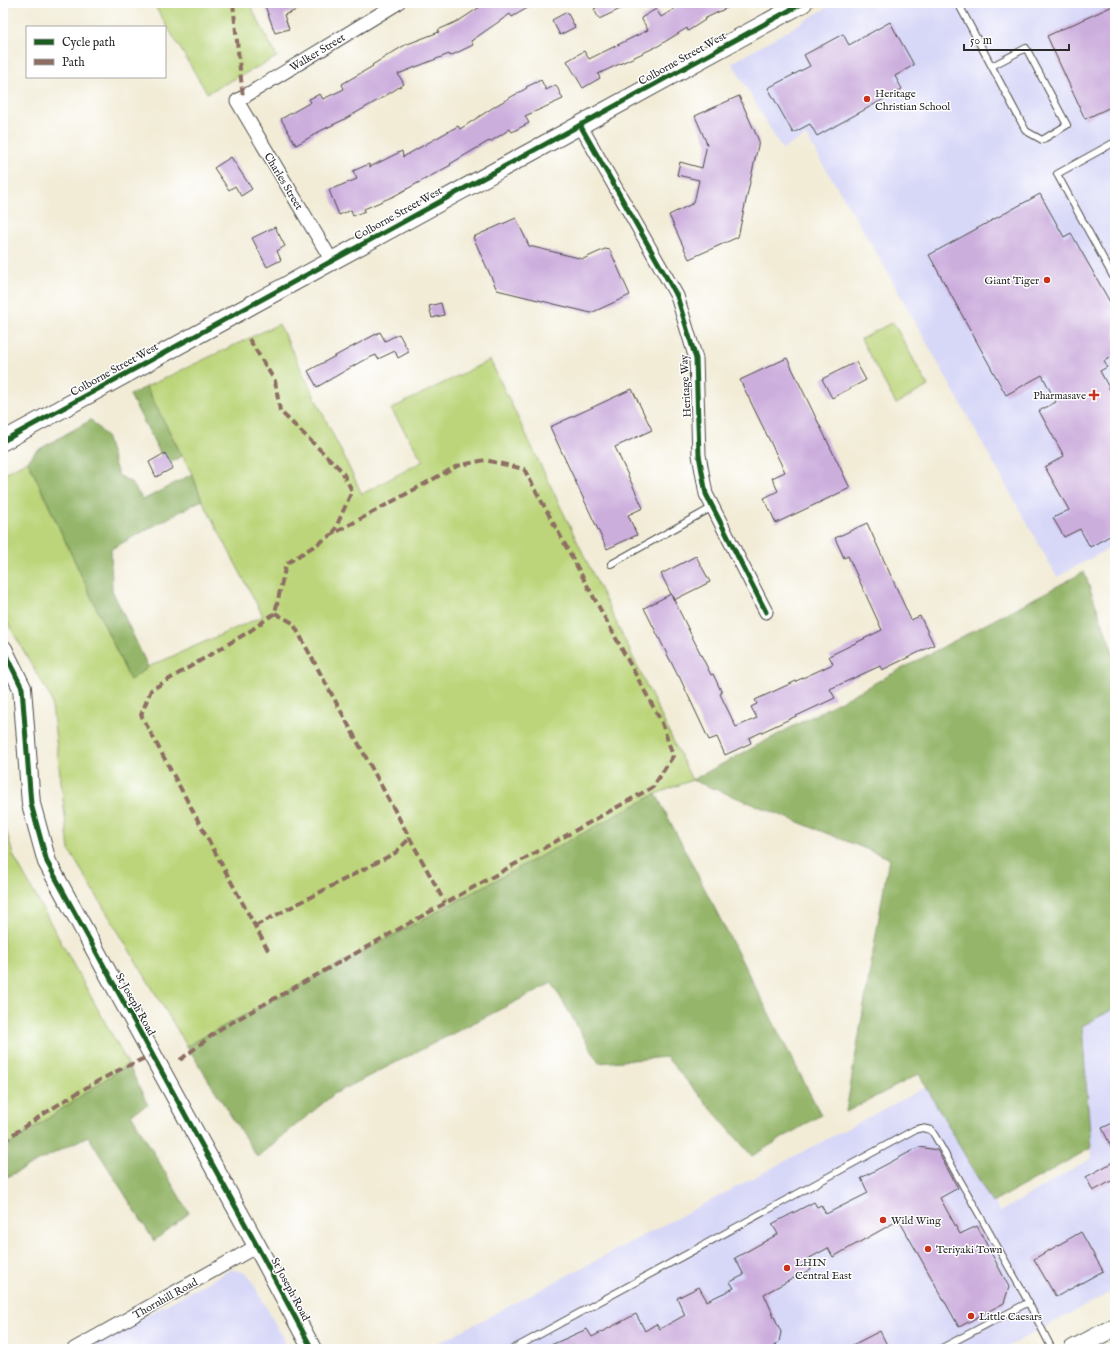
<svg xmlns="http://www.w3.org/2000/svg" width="1118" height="1352" viewBox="0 0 1118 1352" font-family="'IM FELL English',serif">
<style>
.built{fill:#d7d7f8}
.green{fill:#bcd57a;stroke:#748052}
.forest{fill:#95b66a;stroke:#60704a}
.building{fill:#ccaedd}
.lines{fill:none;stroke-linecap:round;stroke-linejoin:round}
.lane-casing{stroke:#494845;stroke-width:8}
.street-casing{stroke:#494845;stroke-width:15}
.secondary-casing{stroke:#494845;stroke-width:20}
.lane{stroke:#fff;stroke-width:6}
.street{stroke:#fff;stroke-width:13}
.secondary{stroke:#fff;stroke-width:18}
.quiet{stroke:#8d6e63;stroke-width:4;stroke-dasharray:8 4;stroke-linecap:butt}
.cycleway-casing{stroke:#fff;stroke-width:8}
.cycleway{stroke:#1b5e20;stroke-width:5}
.poi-dot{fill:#c8321e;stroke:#fff;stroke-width:1.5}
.labels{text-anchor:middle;stroke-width:3;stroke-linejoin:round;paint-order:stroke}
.street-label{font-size:11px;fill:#2b2b2b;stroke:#fff}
.poi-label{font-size:11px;fill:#2b2b2b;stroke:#fff;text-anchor:start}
</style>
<rect width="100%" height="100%" fill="#fff"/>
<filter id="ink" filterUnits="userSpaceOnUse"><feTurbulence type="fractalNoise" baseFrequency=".025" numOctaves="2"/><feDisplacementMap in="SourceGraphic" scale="8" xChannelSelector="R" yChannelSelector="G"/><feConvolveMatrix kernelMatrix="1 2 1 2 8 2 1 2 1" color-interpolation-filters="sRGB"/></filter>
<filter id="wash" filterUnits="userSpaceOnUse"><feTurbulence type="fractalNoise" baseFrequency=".012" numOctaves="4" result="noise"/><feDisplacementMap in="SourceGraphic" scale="16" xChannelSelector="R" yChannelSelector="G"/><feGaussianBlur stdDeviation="0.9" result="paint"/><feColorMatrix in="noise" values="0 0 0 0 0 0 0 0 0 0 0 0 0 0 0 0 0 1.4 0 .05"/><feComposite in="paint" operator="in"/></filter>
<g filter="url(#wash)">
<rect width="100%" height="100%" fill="#f2ecd7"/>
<g class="built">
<polygon points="835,3 1115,3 1115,545 1057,577 875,250 806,136 782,149 732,63"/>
<polygon points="1115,1008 1115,1290 1003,1349 427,1349 932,1084 1000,1212 1092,1158 1082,1026"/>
<polygon points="232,1269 248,1274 289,1349 84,1349"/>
</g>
<g class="green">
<polygon points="153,3 249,3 277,57 207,93"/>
<polygon points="893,322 928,386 896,404 861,339"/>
<polygon points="279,324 362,494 423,461 391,409 490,360 692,780 656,794 187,1046 69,850 51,698 3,615 3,474 28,461 130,680 148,667 263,616 202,500 192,474 146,387"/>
<polygon points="3,818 13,855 128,1064 3,1149"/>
</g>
<g class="forest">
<polygon points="146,387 182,456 166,464 130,395"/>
<polygon points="91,420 106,436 118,475 131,482 143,500 192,474 202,500 111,549 112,590 148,667 130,680 28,461 36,451"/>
<polygon points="1084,572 1115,658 1115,1008 1082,1026 1091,1148 992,1203 919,1074 846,1112 889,858 692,780"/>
<polygon points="656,794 821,1115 752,1156 666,1057 599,1063 552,983 334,1094 257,1157 187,1046"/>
<polygon points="128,1064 148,1105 131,1114 189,1213 154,1241 88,1136 3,1179 3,1149"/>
</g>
<g id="blocks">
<g class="building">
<polygon points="264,3 312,3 312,4 284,15 289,29 275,33"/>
<polygon points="486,3 536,3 512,17 510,14 471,41 473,45 450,56 449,54 398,74 404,84 382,98 345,119 314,134 314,135 296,145 281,119 311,102 309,99 320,94 323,99 344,89 342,84 373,66 372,65 405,45 439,32 438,30 460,20"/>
<polygon points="605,3 633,3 599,19 594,9"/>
<polygon points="684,3 737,3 704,19 705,20 688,31 687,28 658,46 598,74 600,78 583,88 567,61 584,51 589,59 648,30 641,18 656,9 661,17"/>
<polygon points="1115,5 1115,105 1085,119 1047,36"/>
<polygon points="567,12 575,27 560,35 552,20"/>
<polygon points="890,22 914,65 895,76 902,89 817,136 810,124 793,133 768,88 810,66 804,55 843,34 849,45"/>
<polygon points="541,80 546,90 556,85 563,99 525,116 529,123 512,132 510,129 490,142 489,141 450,164 451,165 394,196 364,209 365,211 353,216 351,210 339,215 329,190 357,179 353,171 369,164 370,167 402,151 403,157 458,126 460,129 497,105 527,88 526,87"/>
<polygon points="739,96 759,141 738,237 689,259 669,215 694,203 699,180 677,175 680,162 702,168 707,144 695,116"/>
<polygon points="231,157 252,189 241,196 235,186 229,190 214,168"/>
<polygon points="1040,194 1064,237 1071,233 1115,311 1115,355 1104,361 1107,367 1100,371 1115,399 1115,533 1090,547 1080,529 1064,537 1053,518 1069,510 1045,467 1064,456 1039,411 1056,402 1042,375 1006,395 929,255"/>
<polygon points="516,218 529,246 583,259 605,249 610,250 630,295 591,313 497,290 473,237"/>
<polygon points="275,227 285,246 277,251 281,260 267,267 252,238"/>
<polygon points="441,303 444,315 432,318 429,306"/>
<polygon points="380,332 385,341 399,334 409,352 398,358 395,351 378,359 376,355 362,361 317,387 308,371 348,349"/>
<polygon points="787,358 850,488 776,523 764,498 778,491 772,478 785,472 740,380"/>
<polygon points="856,362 866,380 832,398 822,379"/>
<polygon points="632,389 652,430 615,447 643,508 628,515 637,535 607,549 550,427"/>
<polygon points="165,453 173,468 156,477 149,462"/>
<polygon points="867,523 911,620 920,616 934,645 882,670 880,666 830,689 835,698 749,738 751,743 725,755 717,737 709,740 679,676 678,676 644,608 671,594 711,675 713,674 722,693 720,694 736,727 757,718 751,707 757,704 755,700 833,664 829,656 882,630 848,556 844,558 835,538"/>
<polygon points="696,556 710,582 674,600 661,574"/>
<polygon points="1115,1122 1115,1155 1102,1128"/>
<polygon points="919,1147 937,1150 958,1188 940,1198 960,1234 977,1226 1009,1287 1004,1303 959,1327 899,1220 833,1257 828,1248 806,1260 811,1269 764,1294 781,1332 779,1342 770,1349 542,1349 587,1329 592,1337 636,1314 645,1331 656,1324 660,1329 685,1315 677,1298 699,1287 707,1301 734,1288 730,1282 744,1275 735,1258 778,1234 772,1224 814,1202 817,1207 821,1205 826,1214 868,1193 861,1178"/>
<polygon points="1115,1161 1115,1179 1093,1191 1086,1177"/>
<polygon points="1081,1232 1103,1271 1056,1297 1034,1259"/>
<polygon points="880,1331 889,1349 845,1349"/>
</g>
</g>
</g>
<g filter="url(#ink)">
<use href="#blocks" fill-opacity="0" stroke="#494845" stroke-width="1"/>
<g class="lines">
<defs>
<g id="lane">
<polyline points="958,3 1026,131 1042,140 1067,125 1026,48 992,66"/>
<polyline points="1115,142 1057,174 1115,280"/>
<polyline points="611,564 713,507"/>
<polyline points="513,1349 914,1130 922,1128 931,1130 935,1136 1024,1294 1052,1349"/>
<polyline points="940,1349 1029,1302"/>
</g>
<g id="street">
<polyline points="580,125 677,296 696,359 699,455 706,494 766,612"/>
<polyline points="332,261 237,101 398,3"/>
<polyline points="74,1349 257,1246"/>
</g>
<g id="secondary">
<polyline points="3,441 803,3"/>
<polyline points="3,649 22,688 31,804 47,862 257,1246 312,1349"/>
<polyline points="1073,1349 1115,1327"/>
</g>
</defs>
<use href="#lane" class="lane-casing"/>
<use href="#street" class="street-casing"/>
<use href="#secondary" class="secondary-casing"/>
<use href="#lane" class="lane"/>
<use href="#street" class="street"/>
<use href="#secondary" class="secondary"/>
<g class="quiet">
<polyline points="233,3 243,98"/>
<polyline points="249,339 275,381 280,411 342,471 352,491 333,534"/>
<polyline points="275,613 293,623 445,903"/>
<polyline points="255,926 395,853 410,838"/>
<polyline points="180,1060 220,1029 653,787 673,756 662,723 524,469 485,460 457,466 333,534 286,564 275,613 250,631 151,690 141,715 269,952"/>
<path d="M3 1141C51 1109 99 1076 153 1055"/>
</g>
<defs>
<g id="cycleway">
<polyline points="580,125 677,296 696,359 699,455 706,494 766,612"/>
<polyline points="3,441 803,3"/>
<polyline points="3,649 22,688 31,804 47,862 257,1246 312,1349"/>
</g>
</defs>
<use href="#cycleway" class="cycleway-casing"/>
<use href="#cycleway" class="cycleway"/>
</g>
</g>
<g class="poi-dot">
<circle cx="867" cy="99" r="4"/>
<circle cx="1047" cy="280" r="4"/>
<path d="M1092 389h4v4h4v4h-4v4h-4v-4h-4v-4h4z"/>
<circle cx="883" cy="1220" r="4"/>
<circle cx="928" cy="1249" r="4"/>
<circle cx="787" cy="1268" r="4"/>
<circle cx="971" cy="1316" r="4"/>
</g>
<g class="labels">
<g class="street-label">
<text transform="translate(317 52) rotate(-31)" y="4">Walker Street</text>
<text transform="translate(682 58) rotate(-29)" y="4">Colborne Street West</text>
<text transform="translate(284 181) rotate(59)" y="4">Charles Street</text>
<text transform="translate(398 213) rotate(-29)" y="4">Colborne Street West</text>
<text transform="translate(114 369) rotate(-29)" y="4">Colborne Street West</text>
<text transform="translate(685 386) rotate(-93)" y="4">Heritage Way</text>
<text transform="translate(136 1004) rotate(61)" y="4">St Joseph Road</text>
<text transform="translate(291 1289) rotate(62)" y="4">St Joseph Road</text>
<text transform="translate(165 1298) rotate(-29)" y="4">Thornhill Road</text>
</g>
<g class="poi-label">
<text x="875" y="97">Heritage<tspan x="875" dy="13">Christian School</tspan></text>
<text x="1039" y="284" text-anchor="end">Giant Tiger</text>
<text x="1086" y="399" text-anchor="end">Pharmasave</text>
<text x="891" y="1224">Wild Wing</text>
<text x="936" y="1253">Teriyaki Town</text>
<text x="795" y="1266">LHIN<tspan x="795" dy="13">Central East</tspan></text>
<text x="979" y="1320">Little Caesars</text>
</g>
</g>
<rect width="1118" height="1352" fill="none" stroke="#fff" stroke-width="16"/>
<rect x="26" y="26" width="140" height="52" fill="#ffffff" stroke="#aaaaaa"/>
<rect x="34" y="39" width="20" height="6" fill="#1b5e20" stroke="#aaaaaa"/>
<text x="62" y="46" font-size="12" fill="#2b2b2b">Cycle path</text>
<rect x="34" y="59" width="20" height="6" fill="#8d6e63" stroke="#aaaaaa"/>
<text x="62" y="66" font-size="12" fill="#2b2b2b">Path</text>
<path d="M964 44v6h105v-6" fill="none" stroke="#2b2b2b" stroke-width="2"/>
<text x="970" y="44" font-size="12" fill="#2b2b2b" stroke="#ffffff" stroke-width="3" paint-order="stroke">50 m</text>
</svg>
